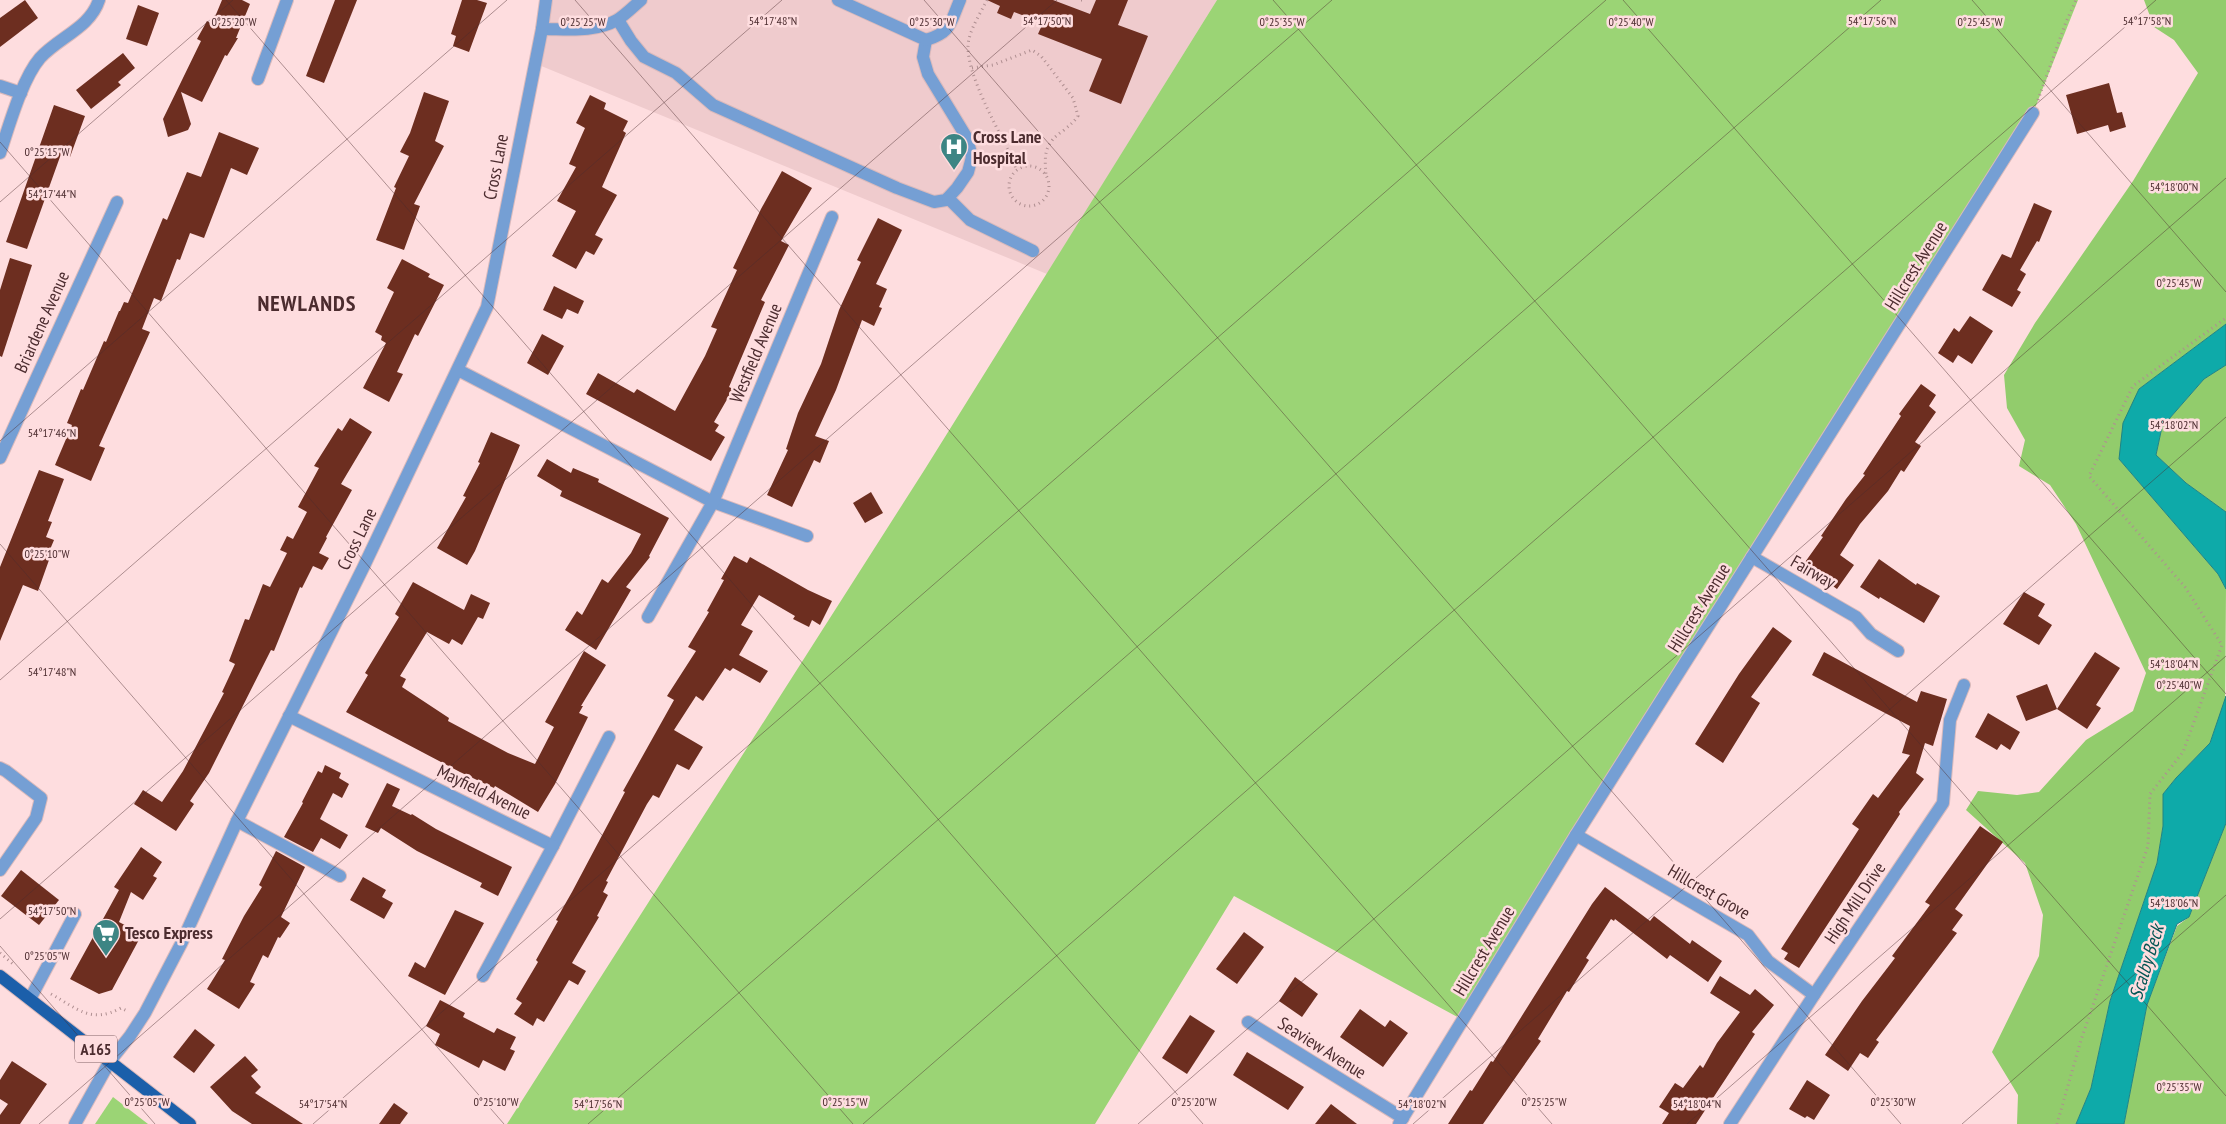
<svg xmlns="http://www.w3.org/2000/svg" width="2226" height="1124" viewBox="0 0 2226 1124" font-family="'PT Sans Narrow',sans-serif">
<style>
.built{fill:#efcbcd}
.green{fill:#9bd475}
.forest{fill:#92cc6c}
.water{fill:#0eaaa9;stroke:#218484}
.building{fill:#6d2e20}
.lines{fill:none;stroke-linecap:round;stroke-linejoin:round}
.minor-casing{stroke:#dababc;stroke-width:14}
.major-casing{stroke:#dababc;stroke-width:14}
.path{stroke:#af8f91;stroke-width:3;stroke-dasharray:1 4;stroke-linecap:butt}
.minor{stroke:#759fd4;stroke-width:12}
.major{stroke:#1b5faa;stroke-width:12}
.ticks{fill:none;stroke:#4c2c2f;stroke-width:1;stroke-opacity:0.45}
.labels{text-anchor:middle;stroke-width:5;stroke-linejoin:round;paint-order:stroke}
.shield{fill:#fedddf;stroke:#816164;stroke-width:1}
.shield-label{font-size:16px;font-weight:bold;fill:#4c2c2f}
.poi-label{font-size:18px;font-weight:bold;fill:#4c2c2f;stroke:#fedddf;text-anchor:start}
.street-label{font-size:18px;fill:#4c2c2f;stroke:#fedddf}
.water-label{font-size:19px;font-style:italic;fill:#045554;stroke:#fedddf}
.district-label{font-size:22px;font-weight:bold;letter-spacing:1px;fill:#4c2c2f;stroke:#fedddf}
.ticks-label{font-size:12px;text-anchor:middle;fill:#4c2c2f;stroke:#fedddf;stroke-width:5;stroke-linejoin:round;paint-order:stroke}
</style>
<rect width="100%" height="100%" fill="#fedddf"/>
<polygon class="built" points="546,0 1217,0 1047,274 534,63"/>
<g class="green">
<polygon points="1217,0 2078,0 2033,113 1463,1020 1234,896 1095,1124 507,1124 925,469"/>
<polygon points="113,1097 148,1124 95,1124"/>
</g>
<g class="forest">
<polygon points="2144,0 2226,0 2226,324 2139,389 2119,459 2218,574 2226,589 2225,701 2210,743 2176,778 2163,794 2163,826 2157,863 2110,1001 2091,1088 2076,1124 2017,1124 2018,1095 1992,1052 2039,956 2043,915 2025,863 1966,810 1978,791 2017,795 2039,792 2086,740 2133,711 2146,673 2076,524 2050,485 2019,466 2025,440 2007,408 2004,375 2035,323 2133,181 2198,73 2174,40 2154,27"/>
<polygon points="2226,365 2226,512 2186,483 2156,455 2162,427 2204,379"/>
<polygon points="2226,823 2226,1124 2124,1124 2147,1005 2177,926 2189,917"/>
</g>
<g class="water">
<polygon points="2226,324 2226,365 2204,379 2162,427 2156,455 2186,483 2226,512 2226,589 2218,574 2119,459 2123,423 2139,389"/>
<polygon points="2226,696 2226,823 2189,917 2177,924 2147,1005 2124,1124 2076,1124 2091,1088 2110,1001 2157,863 2163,826 2163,794 2176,778 2210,743"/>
</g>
<g class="building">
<polygon points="25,0 38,18 0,47 0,18"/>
<polygon points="222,0 242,0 250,4 236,38 238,38 227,56 225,55 202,102 181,92 191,124 188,130 168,137 163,119 201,41 197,39 207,21 212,24"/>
<polygon points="335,0 357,0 324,83 306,76"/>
<polygon points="462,0 477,0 487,3 469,52 453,46 456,36 451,34"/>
<polygon points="987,0 1053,0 1090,14 1096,0 1128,0 1118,25 1148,36 1121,104 1089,91 1102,59 1038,34 1043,23 1014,12 1011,19 997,13 1000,6"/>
<polygon points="138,5 159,13 147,46 126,39"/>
<polygon points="123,53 135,68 118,82 121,85 91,109 76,90"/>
<polygon points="2109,83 2117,113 2122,112 2126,127 2110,132 2108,125 2077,134 2066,95"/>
<polygon points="424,92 449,101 435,141 444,146 414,204 420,206 404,250 376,240 396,188 394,187 409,156 400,152 410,133"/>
<polygon points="590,95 606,103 604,109 628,121 623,131 626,133 602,187 617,195 595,235 603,239 594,255 586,251 576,269 552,256 576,211 557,201 576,167 569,164 585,128 576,123"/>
<polygon points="54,105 85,116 70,157 61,154 27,249 6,242"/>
<polygon points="219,132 259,148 247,175 231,168 204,238 190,233 180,260 177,259 161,301 154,298 142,329 150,332 99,446 105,448 91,481 55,465 72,425 67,423 81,389 83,390 104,341 106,342 119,311 120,311 124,302 128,303 163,218 167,220 187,172 201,177"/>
<polygon points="782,171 812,188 781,241 789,245 761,300 765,302 729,387 733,389 714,422 719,425 715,431 725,437 711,461 586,394 598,373 634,393 637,389 675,411 705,356 717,329 711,327 737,270 733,268 761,209"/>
<polygon points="2034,203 2052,211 2039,242 2037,241 2020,270 2026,274 2017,290 2021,292 2012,307 1982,290 2002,254 2011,258"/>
<polygon points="878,218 902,230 876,284 887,289 879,307 882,308 874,326 862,320 836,390 815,436 829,441 820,463 814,460 792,507 767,495 788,450 786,449 798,413 821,364 839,310 861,262 857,260"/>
<polygon points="10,258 32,265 2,357 0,356 0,290"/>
<polygon points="402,259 430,274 428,277 444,285 418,336 415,334 397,372 403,374 389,402 363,388 386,343 381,340 382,336 375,332 394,292 387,288"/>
<polygon points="554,286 584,301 578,314 567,309 562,319 543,310"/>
<polygon points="1970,316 1993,331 1972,364 1958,355 1953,363 1938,353 1954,328 1959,332"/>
<polygon points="542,334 564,346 548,375 527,363"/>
<polygon points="1921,384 1936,395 1929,406 1936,412 1915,442 1921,446 1904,472 1901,470 1888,491 1860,524 1840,555 1854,565 1837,589 1803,565 1823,537 1821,536 1846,499 1865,475 1863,474 1901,416 1899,414"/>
<polygon points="350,418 372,432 341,484 352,490 326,537 327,538 319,553 329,558 322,570 313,566 302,588 300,587 274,651 271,650 209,773 190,801 194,804 176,831 134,804 143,790 162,802 183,771 224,693 222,692 235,664 229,661 245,619 249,620 263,584 270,587 287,553 280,550 287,536 293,539 307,512 298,507 319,468 314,466 338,428 342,431"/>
<polygon points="491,432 520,445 475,551 467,565 437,548 466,497 463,496 480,463 478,462"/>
<polygon points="547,459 571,473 573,468 599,479 598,482 669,518 649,556 650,557 626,587 631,590 596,650 565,630 577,611 582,615 602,579 608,583 631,553 641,534 560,496 562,491 537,476"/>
<polygon points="39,470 64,479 48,521 52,522 46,537 54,540 46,559 49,560 38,591 23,585 0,641 0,567"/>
<polygon points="871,492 883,513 865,523 853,503"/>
<polygon points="734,556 747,563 750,557 808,590 832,601 820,625 812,620 809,627 793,619 795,616 759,595 741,625 753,631 739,655 768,671 760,683 733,668 730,671 725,668 703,701 696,696 674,730 703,747 689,770 677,764 659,798 653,795 647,804 606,881 608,882 603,892 608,895 597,916 599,917 572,963 586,971 578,985 569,980 544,1022 537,1018 533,1026 514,1014 522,1003 516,999 538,962 536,960 558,921 556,920 572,892 625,792 623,791 674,700 667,696 696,651 688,647 709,612 707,611 724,580 721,579"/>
<polygon points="1879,559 1916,585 1917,583 1940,596 1924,623 1880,597 1879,599 1860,587"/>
<polygon points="413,582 464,610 471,594 490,603 483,619 478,617 462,645 452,639 449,644 427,632 400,676 406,679 402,687 449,718 448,721 508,753 535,764 554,727 545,722 584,651 606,665 581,706 583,706 579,713 588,717 555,784 538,812 495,786 494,788 460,772 346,712 368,675 365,673 399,617 395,614"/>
<polygon points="2024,592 2045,604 2038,616 2052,625 2039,645 2003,624"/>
<polygon points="1773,627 1792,641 1751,697 1760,703 1723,763 1695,744 1739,674"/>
<polygon points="1824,652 1917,702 1921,691 1947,699 1933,746 1925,743 1916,773 1924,779 1899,812 1900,814 1799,968 1784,959 1788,953 1781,949 1859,829 1852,824 1873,794 1878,798 1910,755 1902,753 1910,726 1812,675"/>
<polygon points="2095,652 2120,668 2096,705 2101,708 2087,729 2057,709 2026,721 2016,696 2047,684 2057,709"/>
<polygon points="1988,713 2020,732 2010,750 2001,744 1997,750 1975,737"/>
<polygon points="325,765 341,773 339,778 349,784 342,798 333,793 320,819 348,835 340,849 321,838 313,852 284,837 303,803 302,802 318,771 322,773"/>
<polygon points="387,783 400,789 392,806 411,815 412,814 436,829 512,867 498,896 480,887 482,883 417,851 381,828 378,833 365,827"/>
<polygon points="1980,826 2003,842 1955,909 1963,915 1952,930 1957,933 1876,1040 1879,1042 1868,1058 1860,1053 1848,1071 1825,1055 1862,1001 1895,958 1892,956 1930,905 1925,902"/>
<polygon points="141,847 162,862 153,876 157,878 143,900 131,892 119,922 142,934 112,990 99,994 70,979 119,890 114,887"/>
<polygon points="276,851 305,867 281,917 290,923 280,938 278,937 268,958 263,955 250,982 255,984 239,1009 207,989 225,960 222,959 244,916 262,887 259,885"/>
<polygon points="21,870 59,900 39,925 1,896"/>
<polygon points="363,877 386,890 382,897 393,903 384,919 350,900"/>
<polygon points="1605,887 1650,921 1654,916 1690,944 1692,940 1722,961 1708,982 1670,955 1667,959 1615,919 1614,921 1611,919 1586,958 1589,960 1569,992 1567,991 1538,1039 1541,1041 1483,1124 1448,1124 1470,1090 1472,1091 1491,1061 1493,1062 1592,904"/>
<polygon points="455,910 484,923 445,995 408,976 415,962 425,968"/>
<polygon points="1244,932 1264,947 1237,984 1216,969"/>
<polygon points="1720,976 1750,995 1755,989 1774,1005 1752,1032 1755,1034 1696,1124 1662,1124 1669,1113 1659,1107 1675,1083 1683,1088 1700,1065 1703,1068 1717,1043 1740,1012 1710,993"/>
<polygon points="1295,977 1318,994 1302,1017 1279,1001"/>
<polygon points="440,1000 465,1013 463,1017 494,1033 497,1028 516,1037 510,1049 515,1051 505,1071 483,1060 479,1068 435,1045 440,1034 426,1026"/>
<polygon points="1360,1009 1385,1027 1390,1020 1408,1033 1383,1067 1340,1037"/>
<polygon points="1190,1015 1215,1031 1187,1074 1162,1058"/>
<polygon points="195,1029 215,1045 194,1073 173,1057"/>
<polygon points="1247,1052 1304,1087 1288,1110 1233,1075"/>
<polygon points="245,1056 258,1070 251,1076 261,1087 255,1093 303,1124 252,1124 232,1111 210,1087"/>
<polygon points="12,1061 47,1084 20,1124 0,1124 0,1115 8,1104 0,1099 0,1080"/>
<polygon points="1807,1080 1830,1095 1814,1120 1807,1116 1805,1118 1789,1109"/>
<polygon points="394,1103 408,1113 400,1124 379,1124"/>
<polygon points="1331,1104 1357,1124 1315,1124"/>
</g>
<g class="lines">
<defs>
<g id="minor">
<polyline points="618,20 631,41 644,57 676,73 713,105 897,188 934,202 946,200 957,188 968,172 972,157 967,138 928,74 923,57 926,40 838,0"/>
<path d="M542 29C567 29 594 33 617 20 625 15 633 7 641 0"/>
<path d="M926 40C952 32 950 23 960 0"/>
<polyline points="258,79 287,0"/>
<polyline points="0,86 21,93"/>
<path d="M0 153C9 126 22 79 40 58 59 37 90 28 99 0"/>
<polyline points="948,198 970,220 1033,251"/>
<polyline points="458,370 713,502 807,536"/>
<polyline points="0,458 117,202"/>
<polyline points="1752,557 1856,617 1871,634 1898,651"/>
<polyline points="648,617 713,502 832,217"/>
<polyline points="289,716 553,846 609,737"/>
<polyline points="0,768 6,771 41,798 36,818 0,870"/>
<polyline points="237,821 340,876"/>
<polyline points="1576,835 1748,935 1768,961 1814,995"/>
<polyline points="483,976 553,846"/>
<polyline points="30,999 75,914"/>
<polyline points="1248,1022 1403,1118"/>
<polyline points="75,1124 110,1061 130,1036 145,1013 181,944 237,821 363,568 487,307 542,29 546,0"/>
<polyline points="1399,1124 1576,835 2033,113"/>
<polyline points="1730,1124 1814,995 1943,803 1950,720 1964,685"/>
</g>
<polyline id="major" points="0,976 190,1124"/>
</defs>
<use href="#minor" class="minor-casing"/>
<use href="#major" class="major-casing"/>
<g class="path">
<path d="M987 0C981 12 972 26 969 39 961 70 1005 139 1017 170"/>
<polyline points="1081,0 1083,0"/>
<path d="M972 68 993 65 1032 50 1041 56 1073 98 1078 116C1074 122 1070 125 1064 130 1045 143 1044 153 1046 175"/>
<polyline points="2038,100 2066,22 2076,0"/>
<circle cx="1029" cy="186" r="20"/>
<polyline points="0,953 13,964"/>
<path d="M51 994C78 1009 91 1024 121 1008L127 1011"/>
<polyline points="2057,1124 2081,1040 2148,846 2150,794 2183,752 2222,645 2185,587 2089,476 2133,386 2226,318"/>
</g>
<use href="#minor" class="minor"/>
<use href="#major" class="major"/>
</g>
<path class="ticks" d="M226 0 1203 1124M575 0 1552 1124M924 0 1901 1124M1273 0 2226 1096M1623 0 2226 694M1972 0 2226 292M0 142 853 1124M0 202 233 0M0 441 507 0M0 544 504 1124M0 680 782 0M0 919 1057 0M0 946 155 1124M39 1124 1332 0M313 1124 1606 0M588 1124 1881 0M863 1124 2156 0M1138 1124 2226 178M1413 1124 2226 417M1687 1124 2226 656M1962 1124 2226 895"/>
<defs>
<symbol id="hospital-pin" viewBox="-11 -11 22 30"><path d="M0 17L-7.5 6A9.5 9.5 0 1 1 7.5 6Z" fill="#3d8584" stroke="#fedddf"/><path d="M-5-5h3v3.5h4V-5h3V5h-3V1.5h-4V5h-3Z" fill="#fff"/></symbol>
<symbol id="supermarket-pin" viewBox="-11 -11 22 30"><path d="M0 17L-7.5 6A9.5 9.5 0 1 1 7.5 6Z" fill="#3d8584" stroke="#fedddf"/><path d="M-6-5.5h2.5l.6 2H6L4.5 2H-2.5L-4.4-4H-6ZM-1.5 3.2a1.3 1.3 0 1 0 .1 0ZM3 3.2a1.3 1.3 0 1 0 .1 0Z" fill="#fff"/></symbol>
</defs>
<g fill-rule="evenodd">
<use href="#hospital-pin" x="938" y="131" width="32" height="43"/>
<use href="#supermarket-pin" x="90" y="917" width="32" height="43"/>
</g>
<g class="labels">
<rect class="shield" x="75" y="1035.5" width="42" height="27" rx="4"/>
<g class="shield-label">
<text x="96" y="1055">A165</text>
</g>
<g class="poi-label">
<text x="973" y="143">Cross Lane<tspan x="973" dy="21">Hospital</tspan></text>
<text x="125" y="939">Tesco Express</text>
</g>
<g class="street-label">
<text transform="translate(496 167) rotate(-79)" y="6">Cross Lane</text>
<text transform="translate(1916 266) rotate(-58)" y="6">Hillcrest Avenue</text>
<text transform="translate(42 322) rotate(-66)" y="6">Briardene Avenue</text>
<text transform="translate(756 353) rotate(-67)" y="6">Westfield Avenue</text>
<text transform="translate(357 539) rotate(-64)" y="6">Cross Lane</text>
<text transform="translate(1813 572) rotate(30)" y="6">Fairway</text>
<text transform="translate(1699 608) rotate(-58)" y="6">Hillcrest Avenue</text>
<text transform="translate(484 792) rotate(26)" y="6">Mayfield Avenue</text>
<text transform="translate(1709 892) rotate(30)" y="6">Hillcrest Grove</text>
<text transform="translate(1855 903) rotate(-56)" y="6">High Mill Drive</text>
<text transform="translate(1484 951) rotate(-59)" y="6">Hillcrest Avenue</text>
<text transform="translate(1322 1048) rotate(32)" y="6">Seaview Avenue</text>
</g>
<g class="water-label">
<text transform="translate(2146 962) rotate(-73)" y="7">Scalby Beck</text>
</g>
<g class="district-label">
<text x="307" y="311">NEWLANDS</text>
</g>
</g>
<g class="ticks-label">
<text x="773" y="25">54°17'48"N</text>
<text x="1047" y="25">54°17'50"N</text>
<text x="1872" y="25">54°17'56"N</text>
<text x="2147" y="25">54°17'58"N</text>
<text x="1282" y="26">0°25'35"W</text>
<text x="1631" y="26">0°25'40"W</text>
<text x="234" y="26">0°25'20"W</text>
<text x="583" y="26">0°25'25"W</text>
<text x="932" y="26">0°25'30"W</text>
<text x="1980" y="26">0°25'45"W</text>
<text x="47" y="156">0°25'15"W</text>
<text x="2174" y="191">54°18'00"N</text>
<text x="52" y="198">54°17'44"N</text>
<text x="2179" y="287">0°25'45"W</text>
<text x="2174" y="429">54°18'02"N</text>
<text x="52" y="437">54°17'46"N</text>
<text x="47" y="558">0°25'10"W</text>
<text x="2174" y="668">54°18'04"N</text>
<text x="52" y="676">54°17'48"N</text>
<text x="2179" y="689">0°25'40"W</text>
<text x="2174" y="907">54°18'06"N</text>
<text x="52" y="915">54°17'50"N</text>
<text x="47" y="960">0°25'05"W</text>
<text x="2179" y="1091">0°25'35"W</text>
<text x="147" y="1106">0°25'05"W</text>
<text x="496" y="1106">0°25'10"W</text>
<text x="845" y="1106">0°25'15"W</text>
<text x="1194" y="1106">0°25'20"W</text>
<text x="1544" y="1106">0°25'25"W</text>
<text x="1893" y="1106">0°25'30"W</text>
<text x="323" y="1108">54°17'54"N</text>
<text x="598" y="1108">54°17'56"N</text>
<text x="1422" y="1108">54°18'02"N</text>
<text x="1697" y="1108">54°18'04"N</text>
</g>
</svg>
